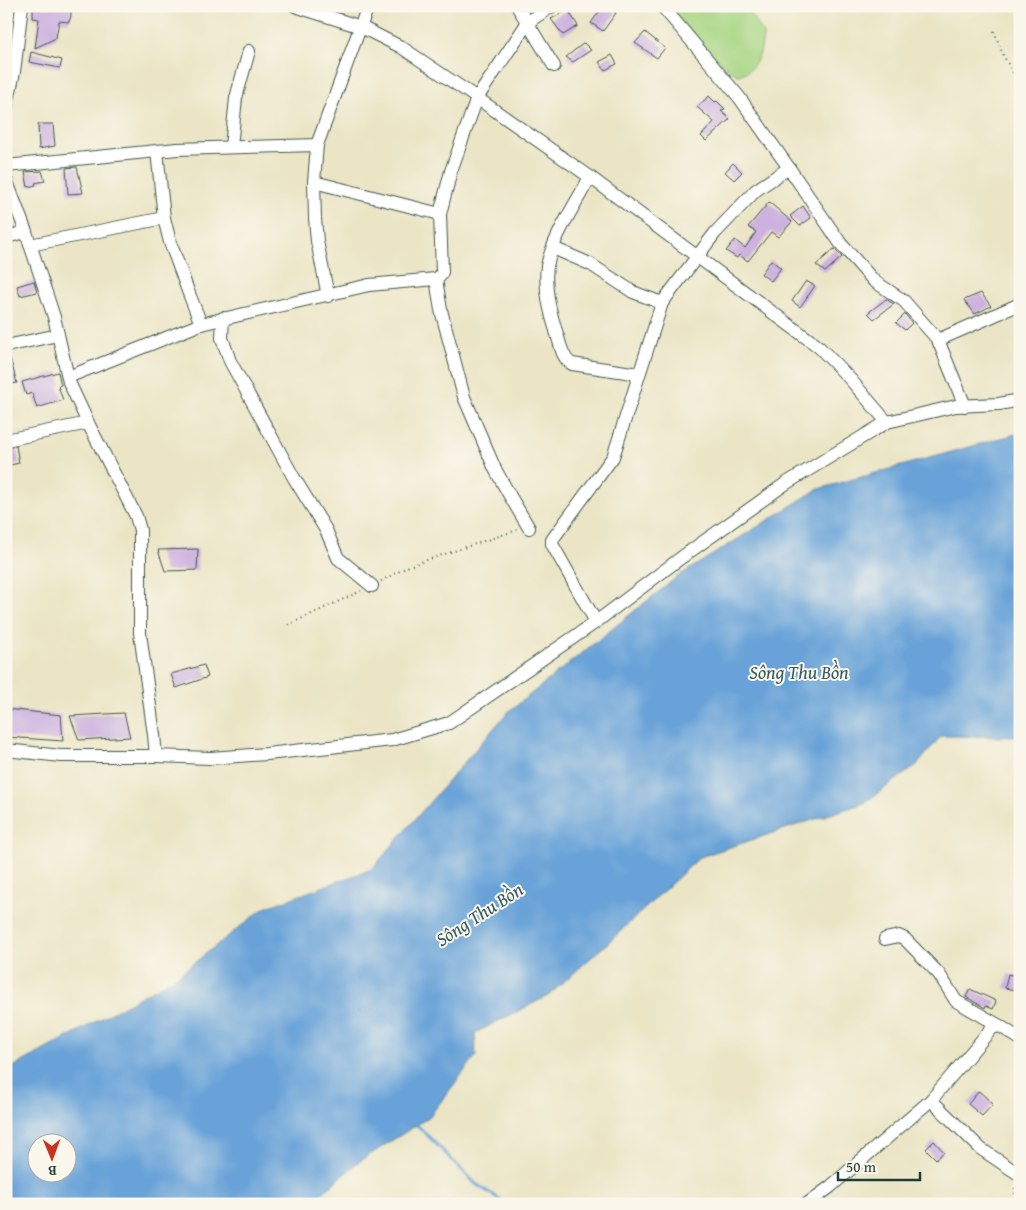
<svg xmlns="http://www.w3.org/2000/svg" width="1026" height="1210" viewBox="0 0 1026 1210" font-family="'Gentium Book Plus',serif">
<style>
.green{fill:#a8d683;stroke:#648a5c}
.water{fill:#68a2d8;stroke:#447086;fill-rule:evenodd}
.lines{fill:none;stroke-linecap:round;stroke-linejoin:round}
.stream{stroke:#68a2d8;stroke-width:3}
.building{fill:#cdb2df}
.street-casing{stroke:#3e564a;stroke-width:14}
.path{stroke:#3e564a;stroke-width:2;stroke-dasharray:1 4;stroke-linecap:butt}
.street{stroke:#fff;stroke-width:12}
.labels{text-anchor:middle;stroke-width:4;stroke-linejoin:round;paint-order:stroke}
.water-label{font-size:19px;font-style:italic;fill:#355b65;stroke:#fbf7ec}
</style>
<rect width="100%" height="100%" fill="#fbf7ec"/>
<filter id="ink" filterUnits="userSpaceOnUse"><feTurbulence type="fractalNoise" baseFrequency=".02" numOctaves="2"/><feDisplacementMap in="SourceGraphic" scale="10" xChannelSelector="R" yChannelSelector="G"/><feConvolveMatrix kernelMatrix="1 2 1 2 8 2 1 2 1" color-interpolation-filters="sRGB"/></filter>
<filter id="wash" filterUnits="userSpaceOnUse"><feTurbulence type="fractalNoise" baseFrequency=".0096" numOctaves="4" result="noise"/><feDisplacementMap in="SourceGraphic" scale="20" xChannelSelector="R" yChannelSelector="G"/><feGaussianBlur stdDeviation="1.12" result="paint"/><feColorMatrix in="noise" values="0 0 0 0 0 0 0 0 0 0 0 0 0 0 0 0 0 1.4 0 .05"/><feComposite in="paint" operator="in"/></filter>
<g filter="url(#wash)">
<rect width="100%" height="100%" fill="#ebe5c6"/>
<path class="green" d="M668 6H746C750 14 760 27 763 34 763 36 763 40 762 42 761 56 753 73 737 75 711 57 690 30 668 6Z"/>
<path class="water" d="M1016 434 1020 435V737L941 736 917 765 864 803 700 857 611 940 548 996 475 1033 476 1056 429 1117 357 1163 310 1204H6V1071L176 977 264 908 372 869 507 713 677 577 818 489ZM38 1142H68V1172H38Z"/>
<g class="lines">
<polyline class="stream" points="414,1122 476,1184 507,1204"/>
</g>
<g id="blocks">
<g class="building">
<polygon points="33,6 71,6 71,16 69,22 59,21 56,38 35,48 39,19 33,18"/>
<polygon points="603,6 608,6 616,13 603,31 591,23"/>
<polygon points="568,10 578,26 563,35 551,19"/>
<polygon points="645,32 665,48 657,58 635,43"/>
<polygon points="584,43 591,50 573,62 566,57"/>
<polygon points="31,52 62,60 60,68 29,62"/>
<polygon points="612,55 617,64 605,70 599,62"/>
<polygon points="709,96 715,102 717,101 725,109 721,111 730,119 706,141 701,136 714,122 697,107"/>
<polygon points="38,124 53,124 55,146 39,149"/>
<polygon points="733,163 742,172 734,180 725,172"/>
<polygon points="77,167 83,193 68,194 66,168"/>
<polygon points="42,171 45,181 35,183 36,185 28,187 25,172"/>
<polygon points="769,202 792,222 778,237 771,232 748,261 739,255 737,258 726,251 735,240 745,248 756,232 748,227"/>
<polygon points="803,206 811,218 800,226 790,216"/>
<polygon points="834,249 842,257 825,272 816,265"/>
<polygon points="771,260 781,268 771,281 761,274"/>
<polygon points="34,281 37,292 20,296 17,286"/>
<polygon points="806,281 815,286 800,307 792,301"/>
<polygon points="981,293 991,306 975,314 964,300"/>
<polygon points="886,299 894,304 874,319 868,313"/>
<polygon points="905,314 912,323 905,330 896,323"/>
<polygon points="6,354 9,354 17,383 6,385"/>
<polygon points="58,372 61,385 58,386 63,400 37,408 32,393 26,395 22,382"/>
<polygon points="16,446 19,463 10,465 6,448"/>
<polygon points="198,549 197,570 165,571 158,550"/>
<polygon points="204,665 208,677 176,688 171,674"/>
<polygon points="6,709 61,715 63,741 6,737"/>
<polygon points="124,713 130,737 79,740 70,716"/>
<polygon points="1008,974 1020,977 1020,991 1005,988"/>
<polygon points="970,989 996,1001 993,1009 986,1006 985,1008 966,997"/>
<polygon points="979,1091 993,1104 982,1116 968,1104"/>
<polygon points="934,1141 944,1152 936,1159 926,1149"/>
</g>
</g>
</g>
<g filter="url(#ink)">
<use href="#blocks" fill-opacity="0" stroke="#3e564a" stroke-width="1"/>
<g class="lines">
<defs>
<g id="street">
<polyline points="295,6 361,27 401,47 477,98 590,177 819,347 850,379 887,422"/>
<path d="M517 6C530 26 541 46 554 66"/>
<polyline points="662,6 739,97 789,168 841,244 874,281 904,301 938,340 965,406"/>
<polyline points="6,110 14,72 22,6"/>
<polyline points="231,147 236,98 249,51"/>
<polyline points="157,151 164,218 170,242 188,291 201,324"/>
<polyline points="6,166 177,149 317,145"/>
<path d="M590 177C576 203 553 237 547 266 544 288 550 313 557 334 560 343 562 359 572 364L639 374"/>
<polyline points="6,179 26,232 54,317 69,382 88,423 136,516 140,530 140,633 154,735 156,756"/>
<polyline points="314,182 440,214"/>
<polyline points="6,237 26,232"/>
<polyline points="30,245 164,218"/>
<polyline points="553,248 590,264 633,292 662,303"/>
<polyline points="436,279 441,310 464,397 495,469 510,496 529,528"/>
<polyline points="328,296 317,241 315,218 314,182 317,145 368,6"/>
<polyline points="223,318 222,338 230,361 294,478 326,530 338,558 372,586"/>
<polyline points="938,340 1020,304"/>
<polyline points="6,346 58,335"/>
<polyline points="68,377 201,324 369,285 436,279 440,276 442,272 440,214 451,171 477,98 528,22 552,6"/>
<polyline points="6,440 88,423"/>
<polyline points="596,622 552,544 552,540 613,457 662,303 715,233 756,190 789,168"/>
<polyline points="6,750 61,756 156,756 210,758 267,754 392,740 449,723 596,622 682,557 785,484 887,422 956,406 999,404 1020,400"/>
<polyline points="885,939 899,936 905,939 939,974 956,1001 1000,1026"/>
<polyline points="931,1100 981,1149 1020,1175"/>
<polyline points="807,1204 830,1187 931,1100 992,1028 1000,1026 1020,1039"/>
</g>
</defs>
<use href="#street" class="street-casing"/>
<g class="path">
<polyline points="994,31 1003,55 1020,85"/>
<polyline points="381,581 409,566 517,530"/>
<polyline points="288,625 361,591"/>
<polyline points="1015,1204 1015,1185"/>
</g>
<use href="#street" class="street"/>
</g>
</g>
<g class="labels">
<g class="water-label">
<text x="799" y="679">Sông Thu Bồn</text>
<text transform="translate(479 914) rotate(-33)" y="7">Sông Thu Bồn</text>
</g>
</g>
<rect width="1026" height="1210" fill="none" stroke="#fbf7ec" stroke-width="25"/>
<g transform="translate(52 1158) rotate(179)"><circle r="24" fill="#fbf7ec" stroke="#a3ada2"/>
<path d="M0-4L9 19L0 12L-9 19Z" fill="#c8321e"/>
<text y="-8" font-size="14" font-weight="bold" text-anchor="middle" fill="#1f3d34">B</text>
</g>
<path d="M838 1172v8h82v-8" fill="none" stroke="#1f3d34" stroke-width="2.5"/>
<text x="846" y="1172" font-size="15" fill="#1f3d34" stroke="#fbf7ec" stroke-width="4" paint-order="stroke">50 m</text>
</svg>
